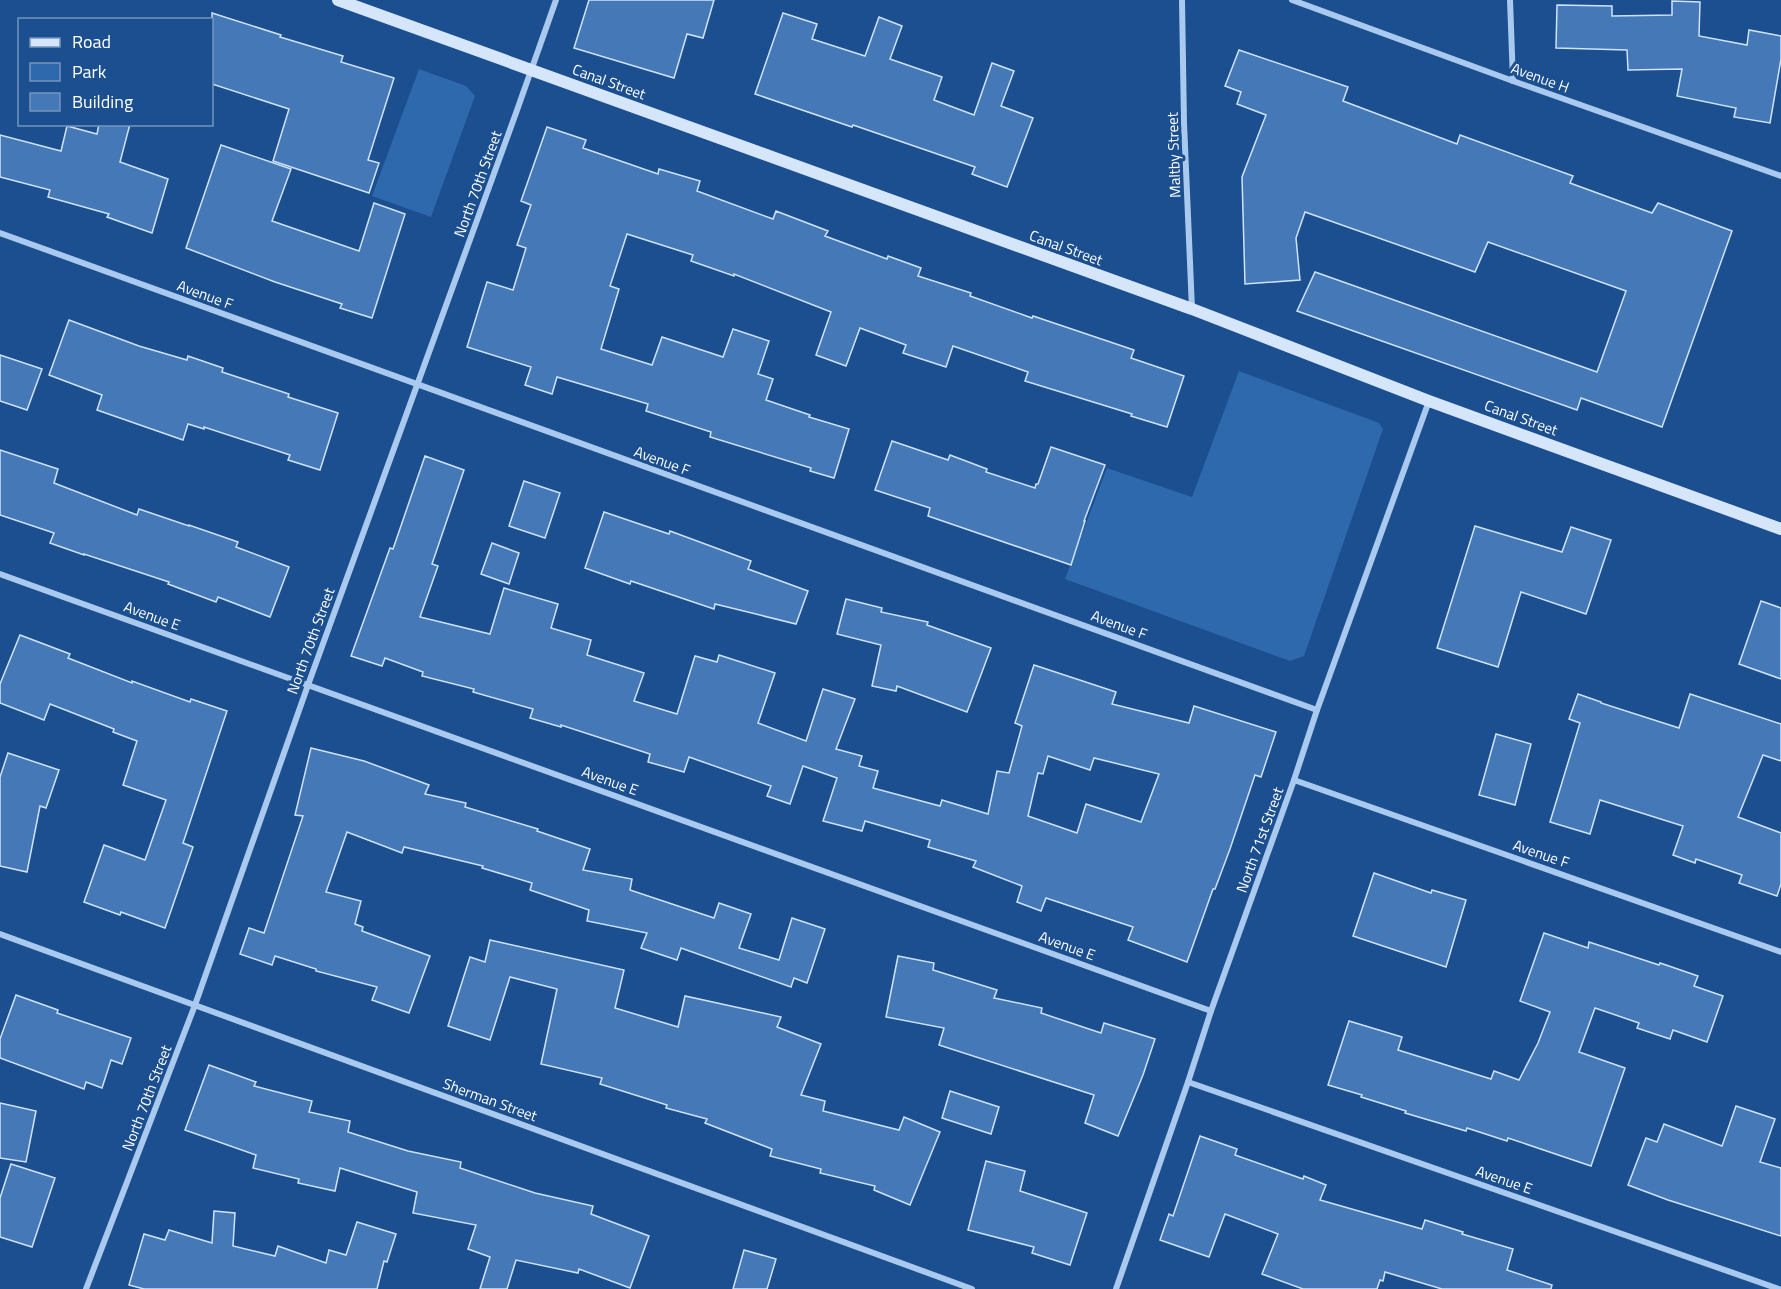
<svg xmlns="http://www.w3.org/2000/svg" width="1781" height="1289" viewBox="0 0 1781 1289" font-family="'Titillium Web',sans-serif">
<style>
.green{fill:#2e69ad}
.building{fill:#4478b7;stroke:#cfe3fa;stroke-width:1.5;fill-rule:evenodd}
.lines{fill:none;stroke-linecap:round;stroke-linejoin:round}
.street{stroke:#a9c9ee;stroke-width:6}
.secondary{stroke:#d6e6fa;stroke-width:12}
.labels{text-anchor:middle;stroke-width:6;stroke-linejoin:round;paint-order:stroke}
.street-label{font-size:15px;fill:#fff;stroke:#1b4f8f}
</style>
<rect width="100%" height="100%" fill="#1b4f8f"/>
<g class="green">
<polygon points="419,69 466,86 475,96 431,217 372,196"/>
<polygon points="1239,371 1379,423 1383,429 1304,656 1290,661 1065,579 1107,468 1192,497"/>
</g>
<g class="building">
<polygon points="589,0 714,0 703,38 687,34 674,78 574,48"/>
<polygon points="1672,1 1700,2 1699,36 1747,45 1749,30 1781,36 1781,59 1770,123 1734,117 1736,108 1677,96 1682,69 1628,70 1627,50 1556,48 1557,5 1612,6 1612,16 1672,15"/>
<polygon points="212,13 281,35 280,37 343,56 341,62 394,78 368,160 379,163 369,193 273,161 289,109 212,84"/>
<polygon points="783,13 817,24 812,39 865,56 879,17 902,26 890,59 942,77 934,100 974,115 992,63 1014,71 1001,106 1033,118 1007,187 972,174 975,167 853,125 852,127 755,94"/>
<polygon points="1239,50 1348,87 1343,101 1457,144 1460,135 1573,176 1570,183 1652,213 1658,203 1732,231 1662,427 1581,398 1577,410 1297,311 1315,272 1597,372 1626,291 1488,242 1475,272 1305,212 1296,238 1300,280 1245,284 1242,177 1266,115 1237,104 1241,92 1225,86"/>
<polygon points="99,124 130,124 120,162 168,179 152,233 107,217 109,214 48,197 50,190 0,177 0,135 61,151 67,126 97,134"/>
<polygon points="547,127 586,140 583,148 658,174 659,169 700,181 697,191 773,219 776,211 828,231 825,236 887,259 888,256 921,268 918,276 971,293 970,296 1032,318 1033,316 1134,350 1131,358 1184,376 1167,427 1131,416 1132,414 1025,381 1028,372 953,346 946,367 903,353 906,345 860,328 846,366 816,355 831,312 734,274 734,276 691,261 693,255 627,234 610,286 619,289 601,349 652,365 662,337 723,357 733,329 769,341 758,374 773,379 766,400 810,415 809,417 849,429 834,478 810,471 811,468 710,437 711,432 646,411 648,404 557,377 552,394 525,385 531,367 467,347 487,282 513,290 526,248 517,245 531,205 521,201"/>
<polygon points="221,145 291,169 272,221 359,251 374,203 405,214 372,318 340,308 342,304 275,282 186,248"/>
<polygon points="69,320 139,346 187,360 188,356 223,368 222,372 289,394 288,397 338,413 320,470 288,460 290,455 204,427 204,429 188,424 183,440 97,410 102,395 49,375"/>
<polygon points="0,355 42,369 27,410 0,401"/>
<polygon points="892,441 948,460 950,455 987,469 986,472 1035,488 1036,484 1038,484 1051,447 1105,465 1084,521 1085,521 1071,565 928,516 930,508 875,490"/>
<polygon points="0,450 58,469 54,483 137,515 139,509 189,526 189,525 238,542 236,547 289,567 270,617 218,597 216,602 168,584 169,582 84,554 84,555 50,543 54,533 0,515"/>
<path d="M425 456 464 470 432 564 438 566 420 617 490 634 504 588 558 604 551 628 591 640 587 655 644 673 634 701 677 714 695 656 717 662 719 655 775 673 758 723 806 741 823 689 855 699 836 749 862 756 859 766 878 771 873 788 940 806 942 800 988 814 997 771 1009 773 1022 726 1015 723 1034 665 1116 692 1112 704 1189 723 1194 706 1276 732 1261 777 1255 775 1230 849 1215 889H1213L1187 962 1128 940 1133 927 1046 898 1041 911 1017 902 1022 886 973 867 976 861 928 847 930 840 865 821 862 831 823 821 837 778 803 766 790 804 767 796 771 786 689 757 684 772 648 762 650 754 561 725V727L530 718 533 709 473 692 474 689 422 676 423 672 385 658 382 666 351 656 390 548 393 549ZM1048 756 1090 770 1094 758 1159 774 1141 822 1086 804 1077 833 1028 816 1038 773 1043 774Z"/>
<polygon points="524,481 560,493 545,538 509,526"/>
<polygon points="604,512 669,534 670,531 751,561 748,569 808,591 796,624 715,604 714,609 631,581 630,584 585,568"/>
<polygon points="1475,526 1562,552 1571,527 1611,540 1586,614 1521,592 1498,667 1437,648"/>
<polygon points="492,543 519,553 509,584 481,574"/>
<polygon points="846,599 882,608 881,612 928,622 927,625 991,648 967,712 897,686 896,691 872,686 881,645 837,634"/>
<polygon points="1761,601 1781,608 1781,679 1739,664"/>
<polygon points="20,635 70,654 68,658 132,683 132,681 190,702 191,699 227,711 183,843 193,847 165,928 121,912 120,915 84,902 104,845 145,860 166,800 123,785 137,741 113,732 114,729 50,704 44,720 0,703 0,684"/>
<polygon points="1578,694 1601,702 1601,703 1679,728 1690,694 1781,724 1781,761 1763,755 1738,817 1781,833 1781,884 1777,896 1739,883 1742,875 1696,859 1695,863 1673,855 1683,826 1600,800 1590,834 1550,822 1580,723 1569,719"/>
<polygon points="1496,734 1531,744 1515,805 1479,795"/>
<polygon points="311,748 364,761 429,785 425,794 466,803 465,807 538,829 537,831 590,849 583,870 632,879 630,890 714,918 719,903 751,914 739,948 779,960 792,918 825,929 807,983 794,978 791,987 681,948 677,960 641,948 647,933 587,921 589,910 530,890 532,883 482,868 483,866 404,847 402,853 347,832 326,892 361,901 355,924 363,927 362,931 430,956 409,1013 372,1000 377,987 316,971 316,969 275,956 272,965 240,954 249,928 264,933 303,816 295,815"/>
<polygon points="8,753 59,770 46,808 40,806 27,872 0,866 0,777"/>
<polygon points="1374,873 1431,893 1432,890 1466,900 1446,967 1353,936"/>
<polygon points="1544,933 1588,948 1589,942 1659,965 1660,963 1698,976 1694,986 1723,996 1707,1042 1673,1030 1670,1039 1637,1028 1639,1023 1595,1008 1579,1052 1625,1068 1591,1166 1508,1138 1507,1141 1467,1128 1466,1131 1405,1113 1406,1111 1361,1097 1362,1095 1328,1085 1349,1021 1402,1037 1398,1050 1491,1079 1494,1071 1519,1080 1538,1043 1550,1012 1520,1001"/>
<polygon points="490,940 624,970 615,1008 678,1027 685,996 781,1017 777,1027 821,1044 801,1095 825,1101 823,1111 899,1130 904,1117 940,1132 910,1205 874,1190 875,1186 820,1173 821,1169 770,1156 772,1149 705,1123 707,1119 666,1108 667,1105 600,1084 602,1078 541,1064 557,989 510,977 490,1040 448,1026 470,957 485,962"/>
<polygon points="898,956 934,963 933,970 997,990 994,998 1042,1008 1041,1013 1101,1033 1104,1023 1155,1039 1143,1075 1118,1136 1085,1123 1094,1095 939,1045 944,1028 886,1017"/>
<polygon points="16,995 58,1010 57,1013 131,1038 122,1064 111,1060 102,1088 86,1082 84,1089 0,1058 0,1039"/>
<polygon points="209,1065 256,1082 254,1086 312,1101 309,1112 350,1121 348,1132 408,1151 461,1162 460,1168 535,1193 593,1206 591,1214 649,1236 630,1288 579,1269 578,1273 516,1260 507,1289 480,1289 490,1257 468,1249 476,1225 413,1213 417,1192 340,1168 335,1191 298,1183 299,1179 253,1168 256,1155 185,1130"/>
<polygon points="950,1091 999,1107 991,1134 942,1118"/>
<polygon points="0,1103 36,1111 26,1162 0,1158"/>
<polygon points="1736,1106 1775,1119 1760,1162 1781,1168 1781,1236 1668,1200 1628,1185 1646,1138 1657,1142 1664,1124 1722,1146"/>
<polygon points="1200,1136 1237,1149 1235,1155 1303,1179 1304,1176 1326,1185 1320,1200 1422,1229 1425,1220 1463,1232 1462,1234 1513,1249 1507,1270 1552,1285 1551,1289 1442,1289 1385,1272 1383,1281 1380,1280 1377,1289 1303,1289 1262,1274 1278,1234 1225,1214 1209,1257 1160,1240 1169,1214 1173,1216"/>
<polygon points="986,1161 1025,1171 1020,1191 1087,1213 1070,1265 1032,1253 1034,1247 968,1230"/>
<polygon points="11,1164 55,1178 32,1247 0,1237 0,1198"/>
<polygon points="214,1211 235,1213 233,1246 275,1256 278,1246 326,1263 329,1250 346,1255 357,1222 396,1234 387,1262 384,1261 377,1289 144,1289 129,1285 144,1234 165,1240 169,1230 212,1243"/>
<polygon points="744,1250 776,1259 767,1289 733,1289"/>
</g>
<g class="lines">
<g class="street">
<polyline points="1182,0 1184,123 1192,309"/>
<polyline points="1292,0 1513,81 1781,176"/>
<polyline points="1510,0 1513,81"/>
<polyline points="0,233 1317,710"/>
<polyline points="0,574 1211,1011"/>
<polyline points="1294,780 1781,952"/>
<polyline points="0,934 972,1289"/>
<polyline points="1188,1082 1779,1289"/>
<polyline points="86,1289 195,1005 308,685 516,113 556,0"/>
<polyline points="1116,1289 1188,1082 1211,1011 1294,780 1317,710 1429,401"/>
</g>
<polyline class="secondary" points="338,0 1192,309 1429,401 1781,529"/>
</g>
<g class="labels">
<g class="street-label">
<text transform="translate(1540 78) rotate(20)" y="5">Avenue H</text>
<text transform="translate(609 82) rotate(20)" y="5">Canal Street</text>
<text transform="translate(1174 155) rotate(-92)" y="5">Maltby Street</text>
<text transform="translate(478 184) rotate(-70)" y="5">North 70th Street</text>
<text transform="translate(1066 248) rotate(20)" y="5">Canal Street</text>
<text transform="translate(205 295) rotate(20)" y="5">Avenue F</text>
<text transform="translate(1521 418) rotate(20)" y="5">Canal Street</text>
<text transform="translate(662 461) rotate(20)" y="5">Avenue F</text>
<text transform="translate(152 616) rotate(20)" y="5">Avenue E</text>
<text transform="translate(1119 625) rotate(20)" y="5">Avenue F</text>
<text transform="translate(311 641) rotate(-70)" y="5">North 70th Street</text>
<text transform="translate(610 781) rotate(20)" y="5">Avenue E</text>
<text transform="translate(1260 840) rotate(-70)" y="5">North 71st Street</text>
<text transform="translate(1541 854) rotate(19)" y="5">Avenue F</text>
<text transform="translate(1067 946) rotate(20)" y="5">Avenue E</text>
<text transform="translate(147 1098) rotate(-69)" y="5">North 70th Street</text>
<text transform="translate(490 1100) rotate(20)" y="5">Sherman Street</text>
<text transform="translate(1504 1180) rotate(19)" y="5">Avenue E</text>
</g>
</g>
<rect x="18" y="18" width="195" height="108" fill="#1b4f8f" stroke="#7695bc" stroke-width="1.5"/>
<rect x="30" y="38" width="30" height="9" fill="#d6e6fa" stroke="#7695bc" stroke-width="1.5"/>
<text x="72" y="48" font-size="18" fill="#ffffff">Road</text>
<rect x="30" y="63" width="30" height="18" fill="#2e69ad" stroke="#7695bc" stroke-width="1.5"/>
<text x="72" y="78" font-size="18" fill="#ffffff">Park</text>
<rect x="30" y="93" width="30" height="18" fill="#4478b7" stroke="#7695bc" stroke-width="1.5"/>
<text x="72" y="108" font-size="18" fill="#ffffff">Building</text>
</svg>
